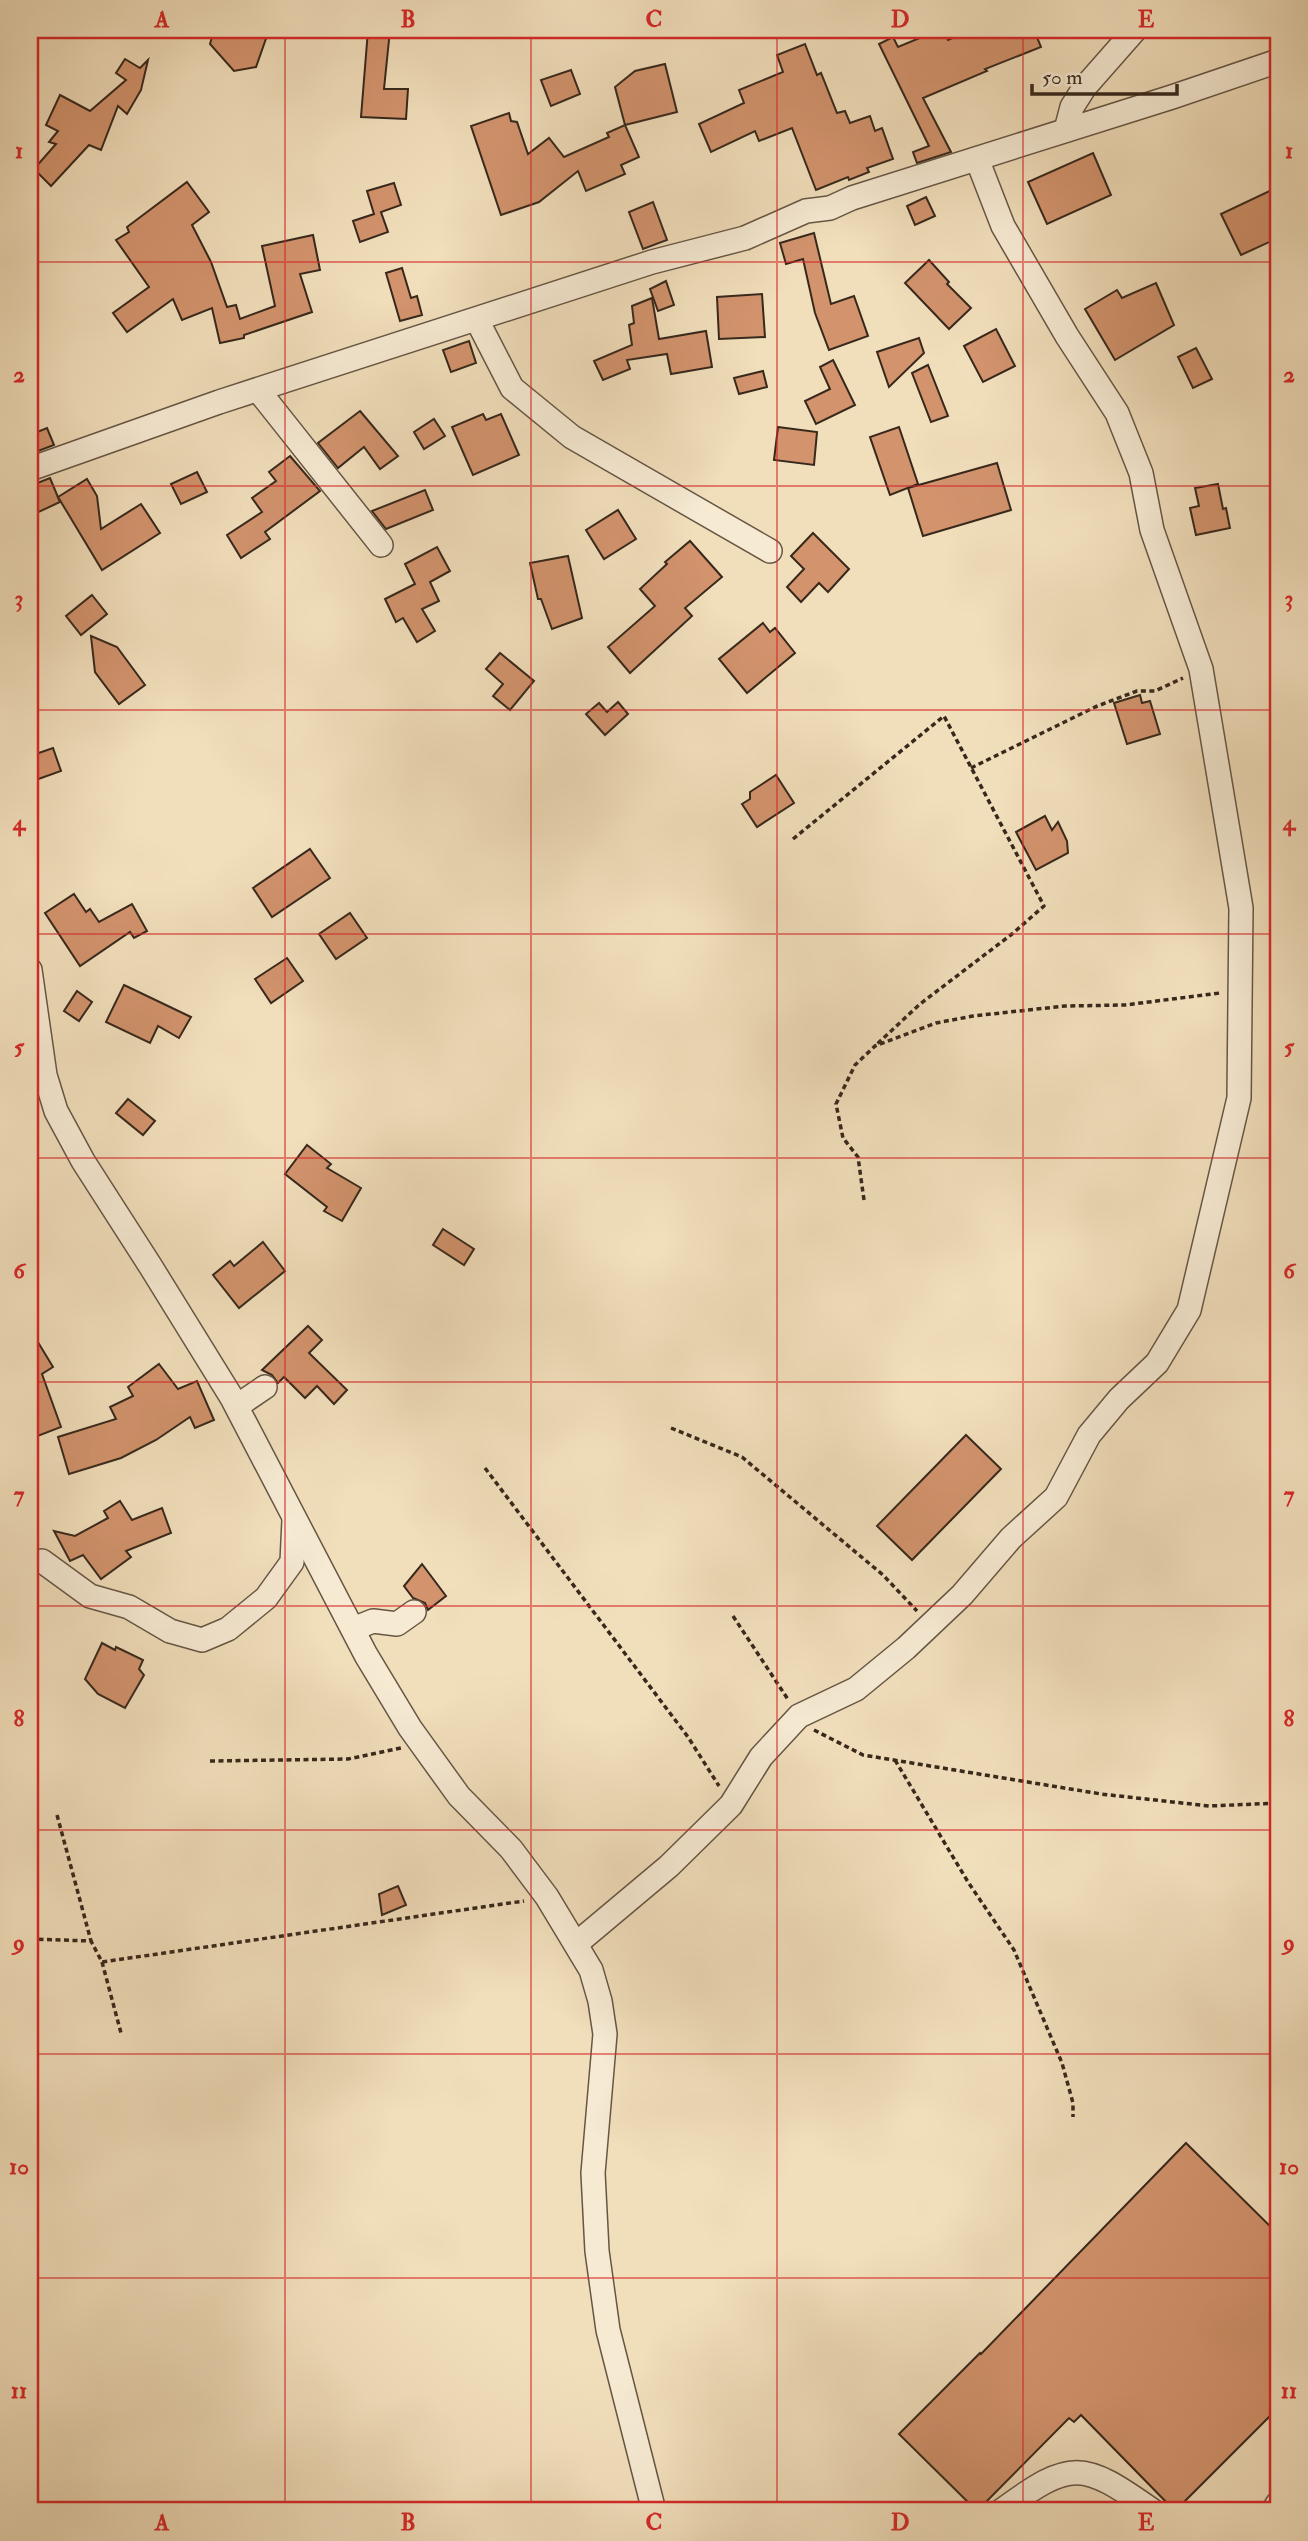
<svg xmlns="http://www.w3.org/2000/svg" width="1308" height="2541" viewBox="0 0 1308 2541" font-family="'IM FELL Double Pica',serif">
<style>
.building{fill:#d2936d;stroke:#37281c;stroke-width:2}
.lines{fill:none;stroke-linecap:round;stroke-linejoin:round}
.minor-casing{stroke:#665644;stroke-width:26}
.path{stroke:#37281c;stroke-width:3.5;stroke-dasharray:5 3.5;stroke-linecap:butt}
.minor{stroke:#f6ead3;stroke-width:23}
.grid{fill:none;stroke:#d62828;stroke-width:2;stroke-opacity:0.55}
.neatline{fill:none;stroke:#d62828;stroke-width:2.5}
.grid-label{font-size:23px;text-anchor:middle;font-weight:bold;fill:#d62828}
</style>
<rect width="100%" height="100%" fill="#f1debb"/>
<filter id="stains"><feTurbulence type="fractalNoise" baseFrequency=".00286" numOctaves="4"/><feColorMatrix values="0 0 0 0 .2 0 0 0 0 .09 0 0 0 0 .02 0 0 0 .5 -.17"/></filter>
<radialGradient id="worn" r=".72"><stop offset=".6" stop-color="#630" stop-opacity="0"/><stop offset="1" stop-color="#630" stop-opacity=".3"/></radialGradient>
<g class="building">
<polygon points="214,30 269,30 256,67 234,71 210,44"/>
<polygon points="368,30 390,30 384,89 408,89 406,119 361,117"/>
<polygon points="939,30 944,30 948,40 972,30 1034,30 1041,47 985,69 987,71 923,98 951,152 917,163 913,152 929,146 879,44 893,37 898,47"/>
<polygon points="805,44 817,75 821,73 837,113 845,111 850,123 870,116 875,131 882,128 893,159 867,168 869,172 849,180 848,177 816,190 792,128 759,141 755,131 711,152 699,124 744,103 739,90 783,72 777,55"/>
<polygon points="125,59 140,68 148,60 141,90 127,114 118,106 101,150 89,145 51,186 34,169 56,144 49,142 58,131 46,125 60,95 90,111 126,80 116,73"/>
<polygon points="665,64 677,112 625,125 615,87 635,71"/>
<polygon points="571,70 580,94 551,106 541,80"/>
<polygon points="509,113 511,121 517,122 528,154 549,138 564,157 609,137 607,133 625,125 639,157 621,165 625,174 586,191 578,171 539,202 501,215 471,126"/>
<polygon points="1093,153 1111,195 1047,224 1028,182"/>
<polygon points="187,182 209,212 192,225 211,262 227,307 236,305 240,319 275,306 262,246 313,235 320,270 300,274 312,312 244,335 244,338 220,343 212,308 182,320 173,299 127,332 113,313 149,287 116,240 129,232 127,227"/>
<polygon points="394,183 401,205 381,212 388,232 360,242 353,221 374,214 367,191"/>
<polygon points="1278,187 1278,238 1241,255 1221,214"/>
<polygon points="926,197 935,216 915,225 907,206"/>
<polygon points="653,202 667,240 643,249 629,212"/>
<polygon points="814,233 831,304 854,296 868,336 829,350 815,313 803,259 786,264 780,243"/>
<polygon points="929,260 949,282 947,284 971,308 949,329 905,283"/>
<polygon points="402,268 411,298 417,296 422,315 400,321 386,273"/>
<polygon points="666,281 674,305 658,311 650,289"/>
<polygon points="1156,283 1174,325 1115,360 1085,309 1117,290 1122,298"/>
<polygon points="762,294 765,337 719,339 717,297"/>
<polygon points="652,298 659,339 706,331 712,367 671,374 667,354 627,360 630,369 603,380 594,361 632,345 629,325 634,323 632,306"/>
<polygon points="996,329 1015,366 983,382 964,346"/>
<polygon points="919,338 924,353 889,387 877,352"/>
<polygon points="469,341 476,363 451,372 443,350"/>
<polygon points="1196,348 1212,379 1193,388 1178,357"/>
<polygon points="833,360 855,405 816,424 805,401 830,389 820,367"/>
<polygon points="928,365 948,416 931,422 912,373"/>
<polygon points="763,371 767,387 739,394 734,378"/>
<polygon points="360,411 398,456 380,469 364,447 338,468 318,443"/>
<polygon points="483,414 486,420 501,414 519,455 473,475 452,427"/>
<polygon points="434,419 445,436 424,449 414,432"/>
<polygon points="778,427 817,432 814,465 774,460"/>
<polygon points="899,427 918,484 890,495 870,437"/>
<polygon points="47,428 54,445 30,454 30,435"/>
<polygon points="290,456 320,491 265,532 270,539 241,558 227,535 262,512 252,498 276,481 269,472"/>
<polygon points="997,463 1011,510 923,536 908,488"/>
<polygon points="197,472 207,492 181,504 171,484"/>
<polygon points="50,478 60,502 30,516 30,486"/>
<polygon points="87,479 97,496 101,529 141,504 160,533 102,570 58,497"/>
<polygon points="1218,484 1223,509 1226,508 1230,528 1196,535 1190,508 1199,506 1195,488"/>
<polygon points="425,490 433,510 386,529 372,511"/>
<polygon points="618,510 636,539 604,559 586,530"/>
<polygon points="813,533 849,569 828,592 819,583 801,602 787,587 804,569 791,556"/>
<polygon points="690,541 722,577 685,608 692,616 630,673 608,647 655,606 640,589 667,564 665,562"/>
<polygon points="437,547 450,571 430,582 439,601 422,609 435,631 417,642 403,618 396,622 385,599 415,584 405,564"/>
<polygon points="568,556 582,618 552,629 541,599 538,599 530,563"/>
<polygon points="92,595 107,614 81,635 66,616"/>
<polygon points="763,623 770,632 775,628 795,653 747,693 719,659"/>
<polygon points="91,636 117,647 145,685 119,704 95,672"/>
<polygon points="500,653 534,681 510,710 493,696 503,684 486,669"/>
<polygon points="1140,695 1142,703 1150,701 1160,734 1127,744 1114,703"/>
<polygon points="618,702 628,714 605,735 586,714 599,703 607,712"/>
<polygon points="53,748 61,771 30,782 30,756"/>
<polygon points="776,775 794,803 757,827 742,804 750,799 750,792"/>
<polygon points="1045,816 1052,830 1058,822 1067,841 1068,853 1036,870 1016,832"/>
<polygon points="310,849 330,878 272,917 253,888"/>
<polygon points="74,894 86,912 90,909 99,922 132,904 147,931 134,938 130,932 80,966 45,913"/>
<polygon points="350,913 367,938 336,959 319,934"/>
<polygon points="287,958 303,981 271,1003 255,979"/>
<polygon points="124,985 191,1017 179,1038 158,1026 150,1043 106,1022"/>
<polygon points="77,991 92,1002 79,1021 64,1011"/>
<polygon points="128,1099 155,1121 143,1135 116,1113"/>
<polygon points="307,1145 331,1164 327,1168 361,1188 342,1221 324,1211 327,1207 285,1174"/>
<polygon points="443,1229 474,1249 464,1265 433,1245"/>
<polygon points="263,1242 285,1271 239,1308 213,1275 230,1261 234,1266"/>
<polygon points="308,1326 322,1340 309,1353 347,1390 334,1404 317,1386 305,1398 284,1377 278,1383 272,1375 262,1370"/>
<polygon points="30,1329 53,1367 42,1374 61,1427 35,1437 30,1423"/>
<polygon points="159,1364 178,1389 197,1381 214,1420 195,1428 190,1417 156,1440 121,1458 69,1474 58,1437 116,1419 110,1407 133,1396 128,1387"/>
<polygon points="966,1435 1001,1469 912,1560 877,1526"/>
<polygon points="120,1501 132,1520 162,1508 171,1533 126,1551 131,1557 101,1579 83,1555 70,1561 54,1531 75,1536 108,1518 104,1511"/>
<polygon points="422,1564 446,1596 428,1610 425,1603 413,1598 404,1586"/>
<polygon points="102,1643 115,1650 116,1647 143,1660 139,1669 144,1675 125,1708 98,1694 85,1679"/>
<polygon points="398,1886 406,1905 382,1915 379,1894"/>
<polygon points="1186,2143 1278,2234 1278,2408 1175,2511 1081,2415 1074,2422 1069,2418 977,2511 899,2434 980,2353 981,2354"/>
</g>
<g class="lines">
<defs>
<g id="minor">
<polyline points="1066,130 1072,107 1084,88 1135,30"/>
<polyline points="477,320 512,388 572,437 770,551"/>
<polyline points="258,390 381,545"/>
<polyline points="30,469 219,402 652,262 745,238 806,211 830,208 852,198 1172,97 1278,61"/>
<polyline points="30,970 45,1075 56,1111 83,1161 151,1267 232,1398 366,1655 410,1728 459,1796 511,1849 547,1897 591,1970 600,2001 605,2034 593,2173 597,2251 608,2330 654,2511"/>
<polyline points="237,1406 265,1387"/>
<polyline points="42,1561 90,1596 129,1607 170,1631 202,1640 228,1629 266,1598 292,1562 294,1520"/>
<polyline points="353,1629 373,1621 397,1624 414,1612"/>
<polyline points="576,1944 669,1866 731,1805 761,1757 799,1716 856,1689 906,1648 962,1595 1011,1538 1056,1497 1089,1435 1119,1399 1157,1363 1189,1310 1239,1098 1241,908 1201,669 1152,530 1141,473 1117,413 1067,336 1003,226 977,159"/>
<path d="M1001 2511C1072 2459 1082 2461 1153 2511"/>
<polyline points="1273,2511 1278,2503"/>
</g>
</defs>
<use href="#minor" class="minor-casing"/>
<g class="path">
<polyline points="971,768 1095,707 1137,691 1155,691 1183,678"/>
<polyline points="793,839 944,716 1044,906 1012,934 920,1004 875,1046"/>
<polyline points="864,1200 858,1157 843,1138 836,1104 855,1065 875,1046 936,1023 973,1016 1065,1006 1125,1005 1220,993"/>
<polyline points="671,1428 742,1457 883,1575 917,1611"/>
<polyline points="485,1468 688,1737 719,1786"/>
<polyline points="733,1616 789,1701"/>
<polyline points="814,1730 863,1755 1101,1794 1209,1806 1278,1803"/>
<polyline points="895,1760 968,1882 1014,1950 1062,2063 1073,2103 1073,2117"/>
<polyline points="210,1761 348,1759 401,1748"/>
<polyline points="57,1815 91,1941"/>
<polyline points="30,1939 91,1941 102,1962 524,1901"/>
<polyline points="102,1962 121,2033"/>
</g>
<use href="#minor" class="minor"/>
</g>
<path class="grid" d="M285 30V2511M531 30V2511M777 30V2511M1023 30V2511M30 262H1278M30 486H1278M30 710H1278M30 934H1278M30 1158H1278M30 1382H1278M30 1606H1278M30 1830H1278M30 2054H1278M30 2278H1278"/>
<rect width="1308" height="2541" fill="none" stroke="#f1debb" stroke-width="77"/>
<path d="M1032 84v10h145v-10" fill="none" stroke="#37281c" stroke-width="3.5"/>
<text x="1042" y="84" font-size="21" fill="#37281c" stroke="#f6ead3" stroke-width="5" paint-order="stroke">50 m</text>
<rect x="38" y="38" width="1232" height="2464" class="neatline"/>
<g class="grid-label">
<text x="162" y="27">A</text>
<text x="408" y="27">B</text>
<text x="654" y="27">C</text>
<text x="900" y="27">D</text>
<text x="1146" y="27">E</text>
<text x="19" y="158">1</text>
<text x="1289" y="158">1</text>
<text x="19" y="382">2</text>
<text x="1289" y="382">2</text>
<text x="19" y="606">3</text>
<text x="1289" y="606">3</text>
<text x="19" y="830">4</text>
<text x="1289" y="830">4</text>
<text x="19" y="1054">5</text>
<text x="1289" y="1054">5</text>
<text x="19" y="1278">6</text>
<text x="1289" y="1278">6</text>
<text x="19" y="1502">7</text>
<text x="1289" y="1502">7</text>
<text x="19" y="1726">8</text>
<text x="1289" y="1726">8</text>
<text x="19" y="1950">9</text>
<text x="1289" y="1950">9</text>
<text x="19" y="2174">10</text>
<text x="1289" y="2174">10</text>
<text x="19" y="2398">11</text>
<text x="1289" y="2398">11</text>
<text x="162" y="2530">A</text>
<text x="408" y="2530">B</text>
<text x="654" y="2530">C</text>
<text x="900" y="2530">D</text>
<text x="1146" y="2530">E</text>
</g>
<rect width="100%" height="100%" filter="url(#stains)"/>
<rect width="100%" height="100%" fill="url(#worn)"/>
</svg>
